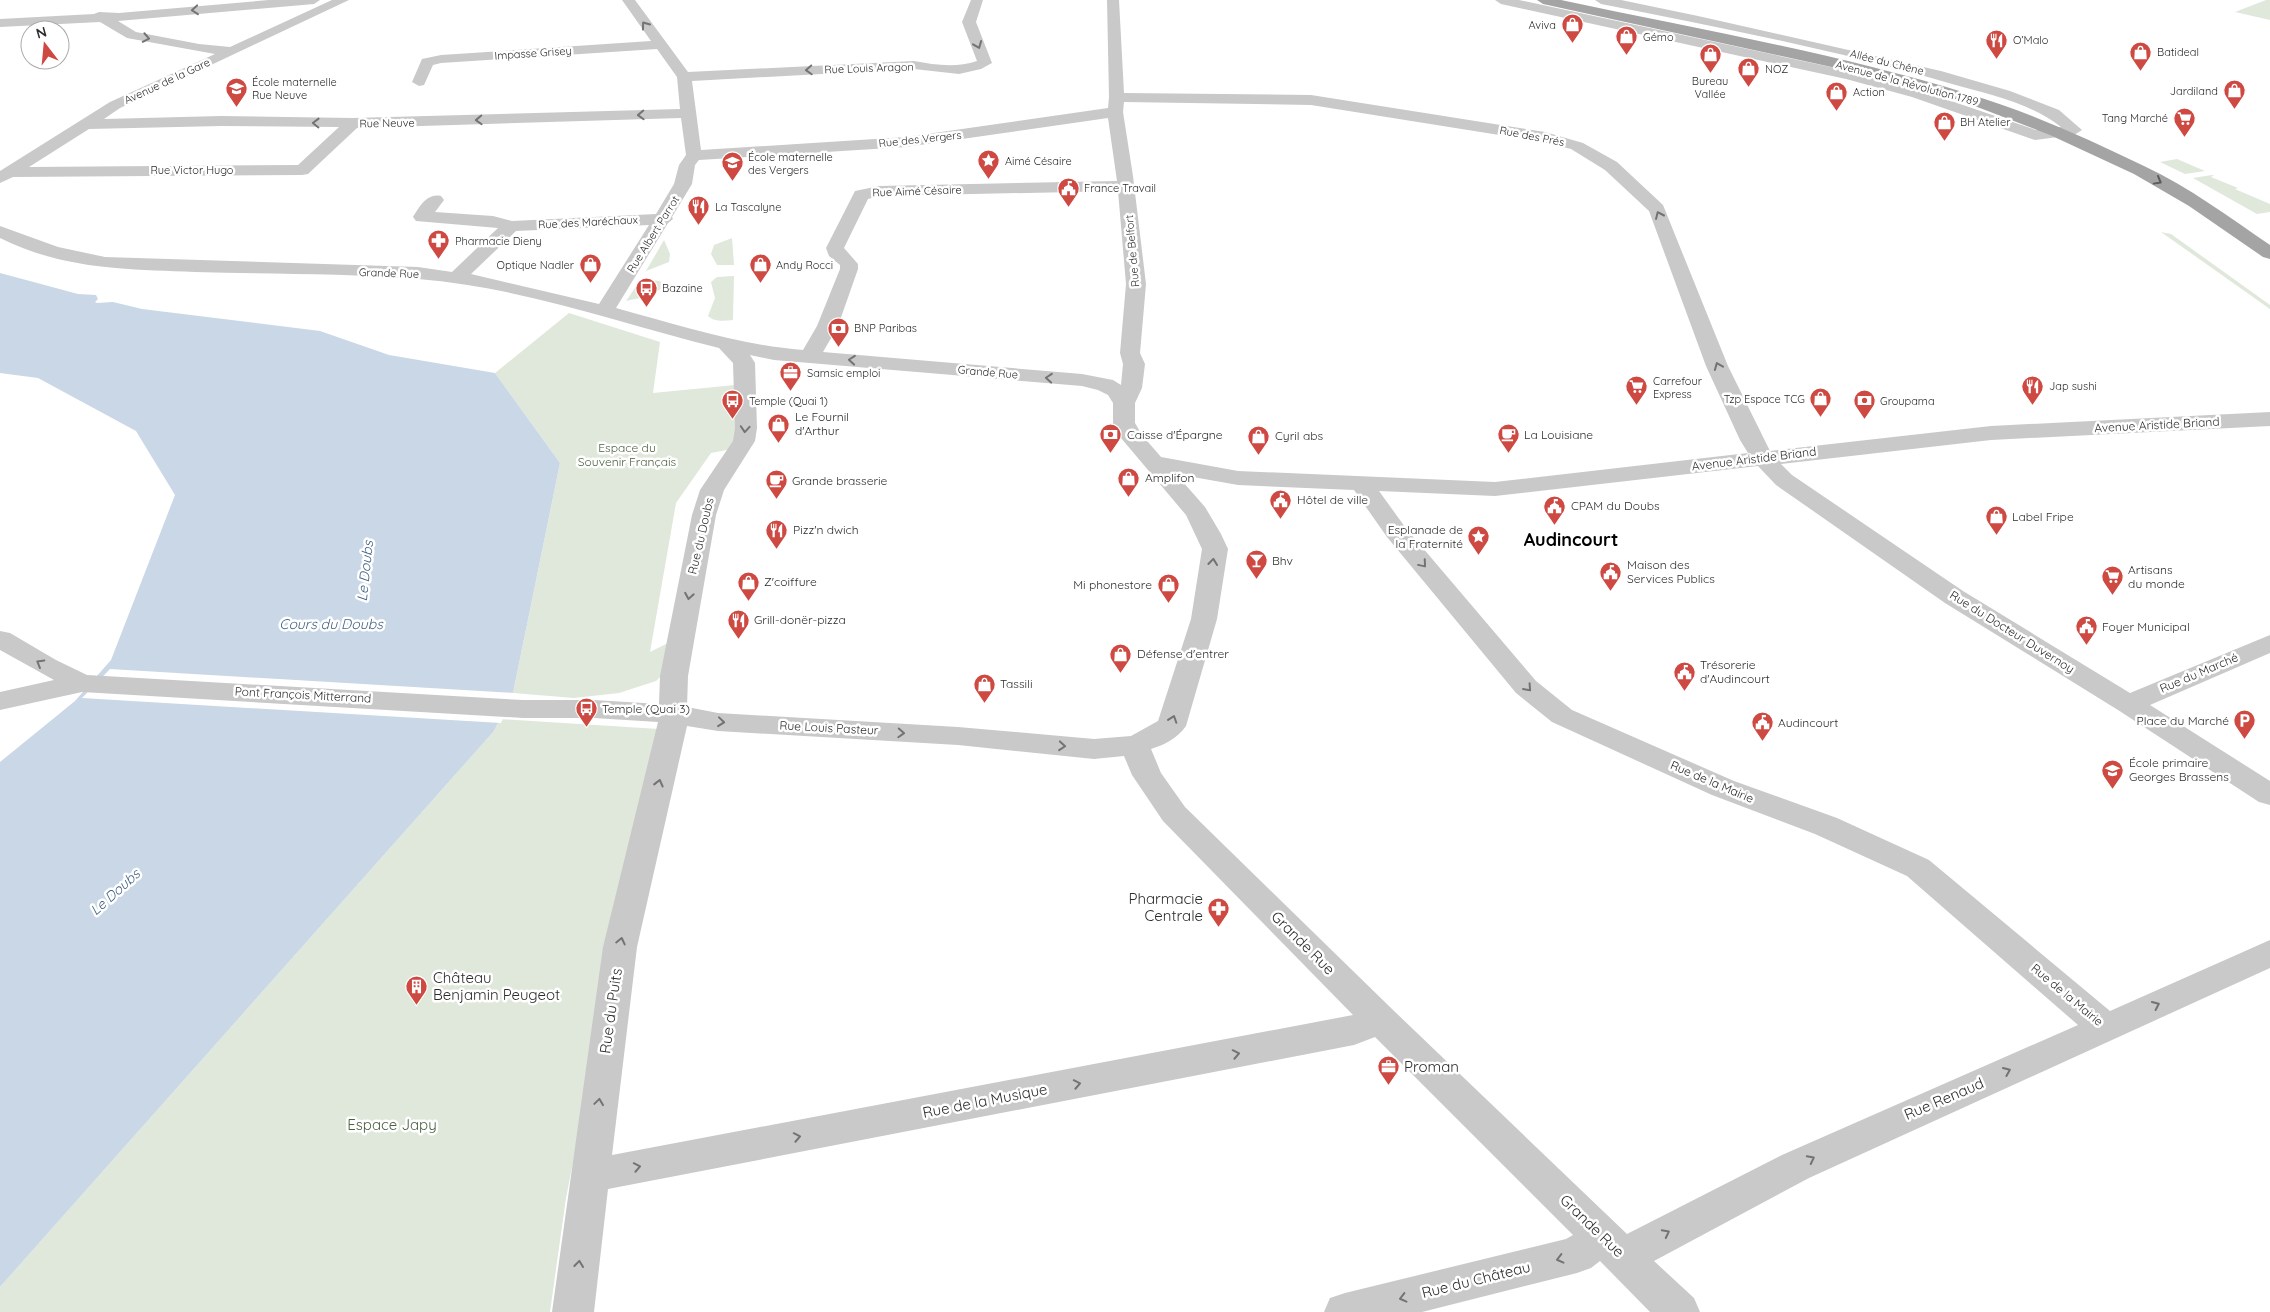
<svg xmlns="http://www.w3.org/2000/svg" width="2270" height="1312" viewBox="0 0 2270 1312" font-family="Quicksand,sans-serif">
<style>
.green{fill:#e0e8db}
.water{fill:#c9d7e6}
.pier{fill:#fff}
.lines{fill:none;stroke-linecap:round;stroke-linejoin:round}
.minor{fill:#c9c9c9;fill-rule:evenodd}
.major{fill:#a4a4a4;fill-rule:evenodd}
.oneway{stroke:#737373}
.oneway2{stroke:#5c5c5c}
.labels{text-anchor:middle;stroke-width:5;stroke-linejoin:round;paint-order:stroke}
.far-poi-label{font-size:11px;fill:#2c2c2c;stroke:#fff;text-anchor:start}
.far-street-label{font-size:11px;fill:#2c2c2c;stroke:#fff}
.poi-label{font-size:12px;fill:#2c2c2c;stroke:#fff;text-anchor:start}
.street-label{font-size:12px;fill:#2c2c2c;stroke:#fff}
.park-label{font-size:12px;fill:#4b613f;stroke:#fff}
.water-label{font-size:14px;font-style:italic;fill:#456383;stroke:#fff}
.near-poi-label{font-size:15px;fill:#2c2c2c;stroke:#fff;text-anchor:start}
.near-street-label{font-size:15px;fill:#2c2c2c;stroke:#fff}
.near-park-label{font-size:15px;fill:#4b613f;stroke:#fff}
.district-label{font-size:18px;font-weight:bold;fill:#000;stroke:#fff}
</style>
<rect width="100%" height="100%" fill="#fff"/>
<g class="green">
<polygon points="2266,0 2270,0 2270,20 2235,12"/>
<polygon points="2177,159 2205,171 2185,174 2160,162"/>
<polygon points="2212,175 2214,175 2211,177 2238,188 2235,189 2270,204 2270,212 2257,214 2193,178"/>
<polygon points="2161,232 2171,234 2270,305 2270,309"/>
<polygon points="732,238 734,265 717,265 711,254 714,245"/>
<polygon points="664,240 670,254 669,262 646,271"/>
<path d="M734 276 733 320C724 321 714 322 708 316L715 298 711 282 717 277Z"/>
<polygon points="641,279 660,281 664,287 649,296 626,301"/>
<polygon points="569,313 660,342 653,393 735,385 740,426 732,449 711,453 676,503 650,652 674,640 670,667 656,681 619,693 574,698 513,693 560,463 495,373"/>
<polygon points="500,719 659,729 566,1198 550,1312 0,1312 0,1287 494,731"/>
</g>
<polygon class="water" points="0,273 78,294 96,295 98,299 95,302 97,303 113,302 142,309 320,331 389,355 495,373 560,463 513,693 494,731 0,1287 0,762 75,701 111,660 175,495 136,431 38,378 0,373"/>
<polygon class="pier" points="110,669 515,693 501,723 82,698"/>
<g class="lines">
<g class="minor">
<path d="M269 0H320L314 4 118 21 136 32 199 44 230 47 332 0H349L120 108 104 119 221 116 353 118 680 109 677 77 657 49 441 63 433 65 424 85 419 86 412 82 422 59 441 55 651 41 622 0H635L688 72 914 61C935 65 956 68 977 61L962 22 971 0H983L976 22 992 63 981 69 959 74 914 69 692 81 701 150 906 137 1108 108 1109 97 1107 0H1119L1124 93 1311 95 1545 132 1583 143 1617 162 1663 205 1728 366 1770 451 1991 426 2270 412V426L1991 440 1781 464 1792 475 1963 591 2130 693 2270 635V653L2150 705 2270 781V805L2259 802 2118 710 1945 603 1776 485 1758 466 1495 496 1379 491 1405 527 1536 681 1572 710 1734 781 1837 818 1929 860 2110 1011 2270 940V968L1809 1178 1654 1261 1694 1298 1700 1312H1650L1600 1261 1591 1268 1577 1273 1422 1312H1324L1330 1298 1345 1293 1566 1239 1573 1235 1375 1037 1354 1045 608 1189 594 1312H552L603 947 658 722 594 718H523L82 692 0 710V692L54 680 0 650V631L10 633 56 660 87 675 523 700H594L659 704 660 676 692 515 700 490 733 441 735 428 733 363 719 348C619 323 521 287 418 279 344 273 269 274 195 272 125 269 65 270 0 238V226L58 247 105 257 418 267 452 272 498 228 416 221 413 217C420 206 427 193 441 196L444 200 435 212 493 216 512 221 656 214 674 184 679 165 686 155 681 118 357 128 308 174 302 175 13 177 0 183V171L110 102 215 54 127 38 100 22 0 27V19L94 14 99 12 119 13ZM1124 102 1311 105 1543 142 1571 149 1605 170 1649 211 1706 366 1740 440 1748 453 1495 482 1238 471 1161 457 1142 435 1135 423V403L1142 388 1145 364 1140 353 1146 284 1133 176 1123 112ZM1108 118 1117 181 879 186 855 191 826 248 829 256 840 265V269L817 326 803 350C740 345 678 325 616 308L668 223 673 219 672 217 692 184 695 165 699 160 906 147ZM221 126 339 127 298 165 29 167 89 129ZM1118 191 1126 284 1120 353 1123 364 1121 385 1113 380 1082 374 823 352 838 326 858 269V264L844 248 868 199 879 196ZM649 225 599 304 471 274 516 231ZM750 355 774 360 1082 386 1098 390 1108 395 1113 403V423L1121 438 1186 515 1202 549 1191 619 1158 721 1131 736 1094 739 958 727 718 713 687 707 688 676 716 515 724 490 755 441 757 428 755 363ZM1176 474 1238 485 1354 490 1387 537 1516 693 1552 722 1712 795 1815 834 1907 876 2078 1025 1782 1155 1627 1234 1392 1009 1185 807 1161 773 1151 749C1164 745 1178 738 1186 726L1217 619 1228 549 1221 534 1205 507ZM687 726 718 731 958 745 1094 759 1124 756 1132 775 1163 821 1353 1015 612 1155 637 947Z"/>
<path d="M1495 0H1519L1854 72 1922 91 2036 130 2061 127C2031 103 1988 94 1952 84 1837 50 1718 27 1601 4L1595 0H1621L1698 16 1941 71 2010 91 2059 110 2082 130 2074 135 2035 140 1912 97 1846 79 1501 4Z"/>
</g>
<path class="major" d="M1537 0H1561C1697 29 1836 53 1969 94 2029 112 2088 139 2144 166 2189 187 2229 217 2270 245V259L2263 257 2189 206 2134 174 2050 135 1959 100 1836 68 1543 4Z"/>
</g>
<defs><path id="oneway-chevron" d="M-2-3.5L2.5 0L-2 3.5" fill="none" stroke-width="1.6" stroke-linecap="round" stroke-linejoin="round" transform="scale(1.25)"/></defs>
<g class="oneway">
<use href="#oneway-chevron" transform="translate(195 10) rotate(175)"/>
<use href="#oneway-chevron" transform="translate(645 25) rotate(-126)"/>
<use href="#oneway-chevron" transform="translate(146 38) rotate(11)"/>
<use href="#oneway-chevron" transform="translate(978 45) rotate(68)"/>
<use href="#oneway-chevron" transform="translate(809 70) rotate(177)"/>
<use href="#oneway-chevron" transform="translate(641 115) rotate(178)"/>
<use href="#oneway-chevron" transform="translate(479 120) rotate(178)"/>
<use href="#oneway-chevron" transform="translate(316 123) rotate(-179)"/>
<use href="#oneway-chevron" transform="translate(1659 215) rotate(-114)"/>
<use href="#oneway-chevron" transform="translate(852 360) rotate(-175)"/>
<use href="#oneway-chevron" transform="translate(1718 366) rotate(-112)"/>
<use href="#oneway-chevron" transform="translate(1049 378) rotate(-175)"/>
<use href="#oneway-chevron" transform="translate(745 429) rotate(94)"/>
<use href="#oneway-chevron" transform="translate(1213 562) rotate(-84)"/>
<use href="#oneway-chevron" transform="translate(1423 564) rotate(50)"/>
<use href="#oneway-chevron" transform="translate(689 596) rotate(100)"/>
<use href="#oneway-chevron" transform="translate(40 663) rotate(-150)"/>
<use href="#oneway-chevron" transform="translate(1528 688) rotate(48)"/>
<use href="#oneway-chevron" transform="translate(1173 719) rotate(-71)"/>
<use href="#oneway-chevron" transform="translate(721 722) rotate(6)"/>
<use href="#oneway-chevron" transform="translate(901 733) rotate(3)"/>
<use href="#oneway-chevron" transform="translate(1062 746) rotate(5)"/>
<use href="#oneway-chevron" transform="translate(659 783) rotate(-76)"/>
<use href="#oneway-chevron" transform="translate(621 941) rotate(-77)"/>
<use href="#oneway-chevron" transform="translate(2156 1005) rotate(-25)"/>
<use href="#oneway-chevron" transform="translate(1236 1054) rotate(-11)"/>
<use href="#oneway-chevron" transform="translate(2007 1071) rotate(-23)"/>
<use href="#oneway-chevron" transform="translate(1077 1084) rotate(-11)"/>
<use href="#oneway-chevron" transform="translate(599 1102) rotate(-82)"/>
<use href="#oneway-chevron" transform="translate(797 1137) rotate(-11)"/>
<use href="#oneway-chevron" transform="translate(1811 1159) rotate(-27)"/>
<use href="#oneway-chevron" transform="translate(637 1167) rotate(-11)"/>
<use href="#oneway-chevron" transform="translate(1666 1233) rotate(-27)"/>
<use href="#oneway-chevron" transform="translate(1560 1259) rotate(166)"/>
<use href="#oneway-chevron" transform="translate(579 1264) rotate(-83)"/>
<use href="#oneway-chevron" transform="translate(1403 1298) rotate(166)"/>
</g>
<use class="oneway2" href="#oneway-chevron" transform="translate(2158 181) rotate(29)"/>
<defs>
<symbol id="shop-pin" viewBox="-11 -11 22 30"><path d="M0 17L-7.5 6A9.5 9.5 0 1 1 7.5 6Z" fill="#ce4942" stroke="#fff"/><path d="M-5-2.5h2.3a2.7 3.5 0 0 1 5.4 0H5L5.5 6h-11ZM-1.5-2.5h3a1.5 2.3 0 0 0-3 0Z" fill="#fff"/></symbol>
<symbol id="restaurant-pin" viewBox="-11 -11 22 30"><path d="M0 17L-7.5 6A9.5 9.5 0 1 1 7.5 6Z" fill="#ce4942" stroke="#fff"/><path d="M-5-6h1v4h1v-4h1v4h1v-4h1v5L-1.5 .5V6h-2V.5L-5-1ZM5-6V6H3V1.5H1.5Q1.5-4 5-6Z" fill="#fff"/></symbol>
<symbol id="school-pin" viewBox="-11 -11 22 30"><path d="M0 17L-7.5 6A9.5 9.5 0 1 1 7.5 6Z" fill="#ce4942" stroke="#fff"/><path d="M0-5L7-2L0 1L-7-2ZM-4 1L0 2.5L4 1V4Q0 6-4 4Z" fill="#fff"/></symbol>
<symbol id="supermarket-pin" viewBox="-11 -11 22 30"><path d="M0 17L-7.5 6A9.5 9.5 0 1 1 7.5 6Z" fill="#ce4942" stroke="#fff"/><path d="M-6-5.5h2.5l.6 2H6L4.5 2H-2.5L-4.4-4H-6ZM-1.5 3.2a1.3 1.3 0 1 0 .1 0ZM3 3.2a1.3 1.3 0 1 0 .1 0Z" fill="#fff"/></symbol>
<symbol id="sight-pin" viewBox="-11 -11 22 30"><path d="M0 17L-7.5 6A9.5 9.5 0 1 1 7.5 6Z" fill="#ce4942" stroke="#fff"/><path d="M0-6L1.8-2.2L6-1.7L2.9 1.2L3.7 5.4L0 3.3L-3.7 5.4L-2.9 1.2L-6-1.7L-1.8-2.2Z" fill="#fff"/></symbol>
<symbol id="civic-pin" viewBox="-11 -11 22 30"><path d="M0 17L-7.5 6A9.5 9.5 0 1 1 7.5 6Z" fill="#ce4942" stroke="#fff"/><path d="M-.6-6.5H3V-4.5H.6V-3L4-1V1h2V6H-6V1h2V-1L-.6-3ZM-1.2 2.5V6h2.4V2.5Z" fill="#fff"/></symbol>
<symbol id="pharmacy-pin" viewBox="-11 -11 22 30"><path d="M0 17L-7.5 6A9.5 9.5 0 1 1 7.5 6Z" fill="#ce4942" stroke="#fff"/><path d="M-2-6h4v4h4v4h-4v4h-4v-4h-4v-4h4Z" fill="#fff"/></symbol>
<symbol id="bus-pin" viewBox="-11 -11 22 30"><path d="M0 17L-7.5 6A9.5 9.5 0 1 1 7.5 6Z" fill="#ce4942" stroke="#fff"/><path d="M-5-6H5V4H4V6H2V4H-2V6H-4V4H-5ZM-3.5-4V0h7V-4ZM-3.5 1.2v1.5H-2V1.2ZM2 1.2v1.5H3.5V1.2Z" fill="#fff"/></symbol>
<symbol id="bank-pin" viewBox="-11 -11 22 30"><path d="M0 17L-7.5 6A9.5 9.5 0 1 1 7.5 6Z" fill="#ce4942" stroke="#fff"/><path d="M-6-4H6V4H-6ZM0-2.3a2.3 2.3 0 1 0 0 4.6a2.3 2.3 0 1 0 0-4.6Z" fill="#fff"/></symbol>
<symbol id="office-pin" viewBox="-11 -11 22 30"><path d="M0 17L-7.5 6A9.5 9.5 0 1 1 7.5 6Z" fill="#ce4942" stroke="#fff"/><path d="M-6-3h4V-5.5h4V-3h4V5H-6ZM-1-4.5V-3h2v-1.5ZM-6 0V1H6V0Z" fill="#fff"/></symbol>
<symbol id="cafe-pin" viewBox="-11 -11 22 30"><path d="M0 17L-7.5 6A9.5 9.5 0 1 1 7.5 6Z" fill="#ce4942" stroke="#fff"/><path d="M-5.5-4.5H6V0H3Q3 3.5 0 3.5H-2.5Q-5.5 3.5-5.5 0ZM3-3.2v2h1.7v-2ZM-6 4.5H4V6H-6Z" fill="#fff"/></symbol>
<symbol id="bar-pin" viewBox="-11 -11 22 30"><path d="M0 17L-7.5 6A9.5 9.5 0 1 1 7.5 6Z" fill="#ce4942" stroke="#fff"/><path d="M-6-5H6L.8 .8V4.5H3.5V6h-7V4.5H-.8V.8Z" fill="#fff"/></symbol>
<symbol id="parking-pin" viewBox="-11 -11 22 30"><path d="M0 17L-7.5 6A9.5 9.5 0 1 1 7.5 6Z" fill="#ce4942" stroke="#fff"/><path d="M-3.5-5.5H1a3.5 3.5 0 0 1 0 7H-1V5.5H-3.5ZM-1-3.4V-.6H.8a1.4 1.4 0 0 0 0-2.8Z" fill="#fff"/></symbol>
<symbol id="building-pin" viewBox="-11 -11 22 30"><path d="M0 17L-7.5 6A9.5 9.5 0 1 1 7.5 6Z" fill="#ce4942" stroke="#fff"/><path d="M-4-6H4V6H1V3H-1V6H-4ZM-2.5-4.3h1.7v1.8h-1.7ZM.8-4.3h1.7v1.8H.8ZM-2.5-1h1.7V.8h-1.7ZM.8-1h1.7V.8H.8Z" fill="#fff"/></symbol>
</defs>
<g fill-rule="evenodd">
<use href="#shop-pin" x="1560" y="12" width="25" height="34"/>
<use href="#shop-pin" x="1614" y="24" width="25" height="34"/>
<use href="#restaurant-pin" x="1984" y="28" width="25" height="34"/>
<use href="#shop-pin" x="2128" y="40" width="25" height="34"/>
<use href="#shop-pin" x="1698" y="42" width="25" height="34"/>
<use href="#shop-pin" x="1736" y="56" width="25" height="34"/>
<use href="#school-pin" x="224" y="76" width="25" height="34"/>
<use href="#shop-pin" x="2222" y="78" width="25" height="34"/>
<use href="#shop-pin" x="1824" y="80" width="25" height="34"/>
<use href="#supermarket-pin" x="2172" y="106" width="25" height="34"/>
<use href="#shop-pin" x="1932" y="110" width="25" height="34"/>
<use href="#sight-pin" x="976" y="148" width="25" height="34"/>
<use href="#school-pin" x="720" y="150" width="25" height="34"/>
<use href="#civic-pin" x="1056" y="176" width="25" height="34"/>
<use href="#restaurant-pin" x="686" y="194" width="25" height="34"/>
<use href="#pharmacy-pin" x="426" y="228" width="25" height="34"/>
<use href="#shop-pin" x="578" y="252" width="25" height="34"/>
<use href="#shop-pin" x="748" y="252" width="25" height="34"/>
<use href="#bus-pin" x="634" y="276" width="25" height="34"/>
<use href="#bank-pin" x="826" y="316" width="25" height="34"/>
<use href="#office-pin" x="778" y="360" width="25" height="34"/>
<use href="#restaurant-pin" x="2020" y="374" width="25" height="34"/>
<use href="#supermarket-pin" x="1624" y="374" width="25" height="34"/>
<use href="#shop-pin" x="1808" y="386" width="25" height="34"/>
<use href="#bus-pin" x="720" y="388" width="25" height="34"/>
<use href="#bank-pin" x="1852" y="388" width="25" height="34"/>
<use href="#shop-pin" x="766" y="412" width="25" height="34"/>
<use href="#bank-pin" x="1098" y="422" width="25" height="34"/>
<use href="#cafe-pin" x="1496" y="422" width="25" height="34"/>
<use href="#shop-pin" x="1246" y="424" width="25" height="34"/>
<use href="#shop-pin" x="1116" y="466" width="25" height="34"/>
<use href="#cafe-pin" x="764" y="468" width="25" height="34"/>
<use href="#civic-pin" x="1268" y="488" width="25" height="34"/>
<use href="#civic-pin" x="1542" y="494" width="25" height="34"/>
<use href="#shop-pin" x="1984" y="504" width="25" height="34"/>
<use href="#restaurant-pin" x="764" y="518" width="25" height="34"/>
<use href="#sight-pin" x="1466" y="524" width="25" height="34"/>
<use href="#bar-pin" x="1244" y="548" width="25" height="34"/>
<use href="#civic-pin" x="1598" y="560" width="25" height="34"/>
<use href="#supermarket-pin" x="2100" y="564" width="25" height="34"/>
<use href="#shop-pin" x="736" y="570" width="25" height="34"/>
<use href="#shop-pin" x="1156" y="572" width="25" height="34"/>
<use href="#restaurant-pin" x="726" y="608" width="25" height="34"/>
<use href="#civic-pin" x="2074" y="614" width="25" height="34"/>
<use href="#shop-pin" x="1108" y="642" width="25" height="34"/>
<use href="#civic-pin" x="1672" y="660" width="25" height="34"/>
<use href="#shop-pin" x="972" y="672" width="25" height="34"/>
<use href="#bus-pin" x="574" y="696" width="25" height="34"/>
<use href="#parking-pin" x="2232" y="708" width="25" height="34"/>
<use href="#civic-pin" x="1750" y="710" width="25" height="34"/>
<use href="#school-pin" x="2100" y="758" width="25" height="34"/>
<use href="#pharmacy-pin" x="1206" y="896" width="25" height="34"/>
<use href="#building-pin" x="404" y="974" width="25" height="34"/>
<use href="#office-pin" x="1376" y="1054" width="25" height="34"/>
</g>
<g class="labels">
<g class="far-poi-label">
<text x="1556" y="29" text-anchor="end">Aviva</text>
<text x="1643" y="41">Gémo</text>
<text x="2013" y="44">O’Malo</text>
<text x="2157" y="56">Batideal</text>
<text x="1765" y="73">NOZ</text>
<text x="1710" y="85" text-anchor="middle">Bureau<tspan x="1710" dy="13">Vallée</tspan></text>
<text x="252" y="86">École maternelle<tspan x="252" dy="13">Rue Neuve</tspan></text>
<text x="2218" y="95" text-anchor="end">Jardiland</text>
<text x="1853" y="96">Action</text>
<text x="2168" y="122" text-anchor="end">Tang Marché</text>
<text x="1960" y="126">BH Atelier</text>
<text x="748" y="161">École maternelle<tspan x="748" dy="13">des Vergers</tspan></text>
<text x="1005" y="165">Aimé Césaire</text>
<text x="1084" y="192">France Travail</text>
<text x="715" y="211">La Tascalyne</text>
<text x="455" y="245">Pharmacie Dieny</text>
<text x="574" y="269" text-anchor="end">Optique Nadler</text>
<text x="776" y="269">Andy Rocci</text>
<text x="662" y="292">Bazaine</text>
<text x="854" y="332">BNP Paribas</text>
<text x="807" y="377">Samsic emploi</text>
<text x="1653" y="385">Carrefour<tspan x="1653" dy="13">Express</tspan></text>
<text x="2049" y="390">Jap sushi</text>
<text x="1805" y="403" text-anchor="end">Tzp Espace TCG</text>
<text x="749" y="405">Temple (Quai 1)</text>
<text x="1880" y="405">Groupama</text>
</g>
<g class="far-street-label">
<text transform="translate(533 53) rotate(-4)" y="4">Impasse Grisey</text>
<text transform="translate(1887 62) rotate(14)" y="4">Allée du Chêne</text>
<text transform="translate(869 68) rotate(-2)" y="4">Rue Louis Aragon</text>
<text transform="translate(167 81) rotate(-25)" y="4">Avenue de la Gare</text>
<text transform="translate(1907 83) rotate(15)" y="4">Avenue de la Révolution 1789</text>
<text transform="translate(387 123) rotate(-1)" y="4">Rue Neuve</text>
<text transform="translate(1532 136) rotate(11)" y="4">Rue des Prés</text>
<text transform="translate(920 139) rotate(-6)" y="4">Rue des Vergers</text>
<text x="192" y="174">Rue Victor Hugo</text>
<text transform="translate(917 191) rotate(-2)" y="4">Rue Aimé Césaire</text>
<text transform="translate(588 222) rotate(-3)" y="4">Rue des Maréchaux</text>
<text transform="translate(653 234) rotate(-58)" y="4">Rue Albert Parrot</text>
<text transform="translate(1132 251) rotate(-95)" y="4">Rue de Belfort</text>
<text transform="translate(389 273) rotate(2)" y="4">Grande Rue</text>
<text transform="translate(988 372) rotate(5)" y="4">Grande Rue</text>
</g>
<g class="poi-label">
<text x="795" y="421">Le Fournil<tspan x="795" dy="14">d'Arthur</tspan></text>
<text x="1127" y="439">Caisse d'Épargne</text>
<text x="1524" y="439">La Louisiane</text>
<text x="1275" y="440">Cyril abs</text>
<text x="1145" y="482">Amplifon</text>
<text x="792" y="485">Grande brasserie</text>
<text x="1297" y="504">Hôtel de ville</text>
<text x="1571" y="510">CPAM du Doubs</text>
<text x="2012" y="521">Label Fripe</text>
<text x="793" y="534">Pizz'n dwich</text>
<text x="1463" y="534" text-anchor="end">Esplanade de<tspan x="1463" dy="14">la Fraternité</tspan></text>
<text x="1272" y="565">Bhv</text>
<text x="1627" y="569">Maison des<tspan x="1627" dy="14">Services Publics</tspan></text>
<text x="2128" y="574">Artisans<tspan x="2128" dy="14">du monde</tspan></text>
<text x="764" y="586">Z'coiffure</text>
<text x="1152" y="589" text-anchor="end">Mi phonestore</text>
<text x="754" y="624">Grill-donër-pizza</text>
<text x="2102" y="631">Foyer Municipal</text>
<text x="1137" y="658">Défense d'entrer</text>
<text x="1700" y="669">Trésorerie<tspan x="1700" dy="14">d'Audincourt</tspan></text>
<text x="1000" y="688">Tassili</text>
<text x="602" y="713">Temple (Quai 3)</text>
<text x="2229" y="725" text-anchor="end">Place du Marché</text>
<text x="1778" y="727">Audincourt</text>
<text x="2129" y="767">École primaire<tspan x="2129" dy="14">Georges Brassens</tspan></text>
</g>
<g class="street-label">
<text transform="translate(2157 425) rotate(-3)" y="4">Avenue Aristide Briand</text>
<text transform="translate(1754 459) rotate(-7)" y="4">Avenue Aristide Briand</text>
<text transform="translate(701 536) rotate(-77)" y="4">Rue du Doubs</text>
<text transform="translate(2012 632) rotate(32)" y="4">Rue du Docteur Duvernoy</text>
<text transform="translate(2199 673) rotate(-23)" y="4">Rue du Marché</text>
<text transform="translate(303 695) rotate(3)" y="4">Pont François Mitterrand</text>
<text transform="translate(829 728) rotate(3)" y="4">Rue Louis Pasteur</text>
<text transform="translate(1712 782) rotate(23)" y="4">Rue de la Mairie</text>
<text transform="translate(2067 995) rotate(40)" y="4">Rue de la Mairie</text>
</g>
<g class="park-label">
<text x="627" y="452">Espace du<tspan x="627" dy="14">Souvenir Français</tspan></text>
</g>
<g class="water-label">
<text transform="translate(365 571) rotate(-84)" y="5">Le Doubs</text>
<text x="331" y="629">Cours du Doubs</text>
<text transform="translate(115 892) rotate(-42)" y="5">Le Doubs</text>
</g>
<g class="near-poi-label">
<text x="1203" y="904" text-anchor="end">Pharmacie<tspan x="1203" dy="17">Centrale</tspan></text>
<text x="433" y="983">Château<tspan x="433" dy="17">Benjamin Peugeot</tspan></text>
<text x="1404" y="1072">Proman</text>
</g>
<g class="near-street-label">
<text transform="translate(1303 943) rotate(45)" y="5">Grande Rue</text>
<text transform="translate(611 1011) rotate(-82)" y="5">Rue du Puits</text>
<text transform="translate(1944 1099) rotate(-23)" y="5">Rue Renaud</text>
<text transform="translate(985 1101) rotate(-11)" y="5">Rue de la Musique</text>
<text transform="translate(1592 1226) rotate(44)" y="5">Grande Rue</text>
<text transform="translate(1476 1280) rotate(-14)" y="5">Rue du Château</text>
</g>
<g class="near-park-label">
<text x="392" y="1130">Espace Japy</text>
</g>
<g class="district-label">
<text x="1571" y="546">Audincourt</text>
</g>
</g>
<g transform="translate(45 45) rotate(344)"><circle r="24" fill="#ffffff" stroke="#ababab"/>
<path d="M0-4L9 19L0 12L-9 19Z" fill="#ce4942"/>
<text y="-8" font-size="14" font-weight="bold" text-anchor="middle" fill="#2c2c2c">N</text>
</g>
</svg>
